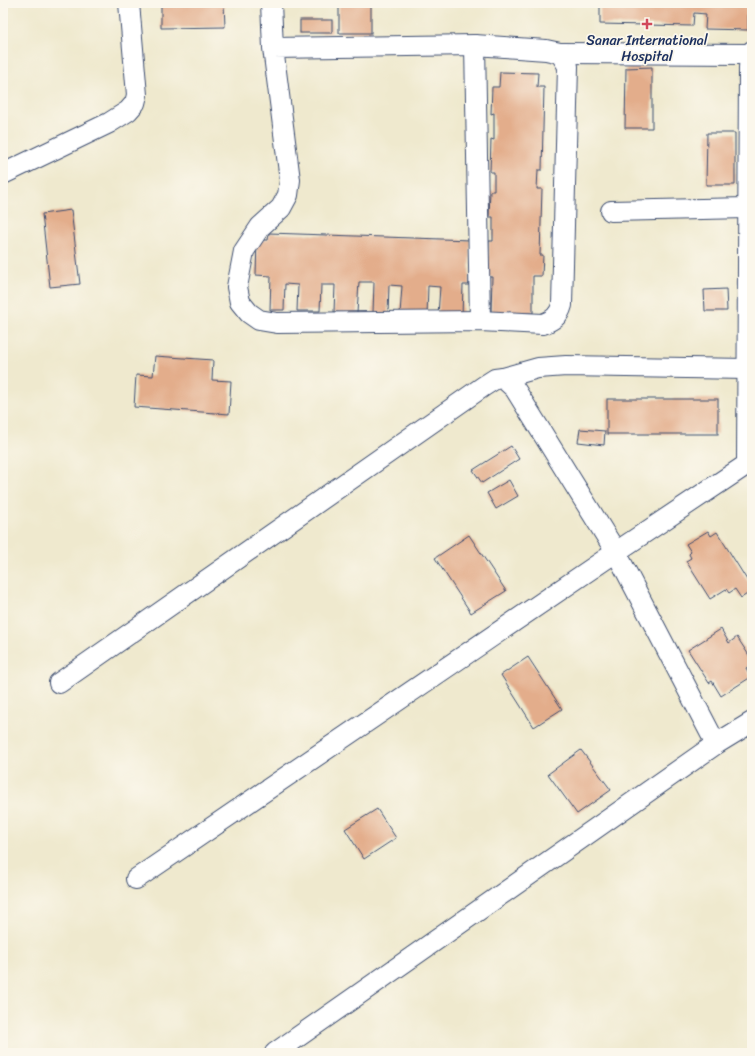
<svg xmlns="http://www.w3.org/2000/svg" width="755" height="1056" viewBox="0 0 755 1056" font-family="Sriracha,sans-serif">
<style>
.building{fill:#e3ad8b}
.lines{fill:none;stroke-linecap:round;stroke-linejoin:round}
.minor-casing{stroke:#3b4b6f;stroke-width:22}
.minor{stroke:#fff;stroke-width:20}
.poi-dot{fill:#d1495b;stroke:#fbf7ec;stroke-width:1.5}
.labels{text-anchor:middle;stroke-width:3.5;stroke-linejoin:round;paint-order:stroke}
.poi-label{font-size:14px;fill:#1b2f5e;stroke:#fbf7ec}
</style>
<rect width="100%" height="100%" fill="#fbf7ec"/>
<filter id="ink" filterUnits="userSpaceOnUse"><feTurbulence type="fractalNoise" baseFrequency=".025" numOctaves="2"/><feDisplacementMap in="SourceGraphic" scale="8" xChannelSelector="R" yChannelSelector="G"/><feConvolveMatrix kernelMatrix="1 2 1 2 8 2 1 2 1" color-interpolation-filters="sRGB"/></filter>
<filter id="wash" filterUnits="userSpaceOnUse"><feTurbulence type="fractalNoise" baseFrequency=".012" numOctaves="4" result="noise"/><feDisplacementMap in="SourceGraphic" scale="16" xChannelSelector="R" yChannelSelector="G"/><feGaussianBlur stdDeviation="0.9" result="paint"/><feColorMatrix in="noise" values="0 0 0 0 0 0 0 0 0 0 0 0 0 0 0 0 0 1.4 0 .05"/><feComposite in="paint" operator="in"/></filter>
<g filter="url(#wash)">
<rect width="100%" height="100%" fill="#efe9ce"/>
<g id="blocks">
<g class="building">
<polygon points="161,3 224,3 225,27 161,28"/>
<rect x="339" y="3" width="32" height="30"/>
<polygon points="600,3 748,3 748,30 705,29 706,14 694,13 693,26 600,24"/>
<rect x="300" y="20" width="32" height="13"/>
<polygon points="652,67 652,128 625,128 626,68"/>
<polygon points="500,72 538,73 537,87 544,87 542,170 538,170 537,189 542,189 540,255 543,255 542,276 533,276 533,313 491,313 492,277 488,277 489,241 493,241 493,217 489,217 490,191 494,191 494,172 490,172 491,139 494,140 494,113 491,114 492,87 499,87"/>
<polygon points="707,133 735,133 735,185 706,185"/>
<polygon points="71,210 80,284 50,287 42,214"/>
<polygon points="269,233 470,240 469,285 463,285 462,316 438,315 440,287 428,286 427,315 400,314 402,286 389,285 388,314 373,313 374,282 359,282 357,313 334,312 335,285 321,285 320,311 297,311 298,285 285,284 284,310 270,310 271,276 256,275 257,240 268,240"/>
<polygon points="726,289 727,311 705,311 704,290"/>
<polygon points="155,356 213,360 212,380 231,381 229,414 134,407 136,375 153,376"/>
<rect x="607" y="399" width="111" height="35"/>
<polygon points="580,429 605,431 604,445 578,442"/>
<polygon points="511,446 519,459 482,483 473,470"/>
<polygon points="509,480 518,496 496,509 487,493"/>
<polygon points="708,531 711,536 717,532 752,588 752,591 741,598 735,589 729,593 726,589 710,599 686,561 691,558 689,554 691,552 686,544"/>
<polygon points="469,535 506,591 471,613 435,558"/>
<polygon points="721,629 729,643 737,637 752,660 752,664 746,668 751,677 721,696 712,681 709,683 688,650"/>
<polygon points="528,657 562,709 534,727 501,675"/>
<polygon points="581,750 611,790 577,814 548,774"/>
<polygon points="377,809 396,838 364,859 345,829"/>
</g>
</g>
</g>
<g filter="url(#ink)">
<use href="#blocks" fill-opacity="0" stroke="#3b4b6f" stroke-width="1"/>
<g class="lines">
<defs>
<g id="minor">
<path d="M271 3 273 48 290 180 288 195 281 208 260 227 244 251 237 287 240 302 249 313 259 320 277 323 480 321 543 324C553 320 559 316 562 305L568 66 560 53 546 50 475 45 273 48"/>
<polyline points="475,45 480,321"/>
<polyline points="560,53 750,54"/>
<polyline points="3,174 109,123 128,111 135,103 137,95 129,3"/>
<polyline points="611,211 747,208"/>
<polyline points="503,378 538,368 566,366 747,369"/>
<polyline points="747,465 749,68 750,54 752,51"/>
<polyline points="59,683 484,386 495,379 503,378 515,389 616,552 716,744"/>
<polyline points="136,879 616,552 752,461"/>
<polyline points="275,1053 716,744 752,722"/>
</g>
</defs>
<use href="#minor" class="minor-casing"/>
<use href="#minor" class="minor"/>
</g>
</g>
<path class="poi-dot" d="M645 18h4v4h4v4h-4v4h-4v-4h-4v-4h4z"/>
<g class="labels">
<g class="poi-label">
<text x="647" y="45">Sanar International<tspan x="647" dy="16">Hospital</tspan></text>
</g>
</g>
<rect width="755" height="1056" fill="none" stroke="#fbf7ec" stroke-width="16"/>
</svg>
